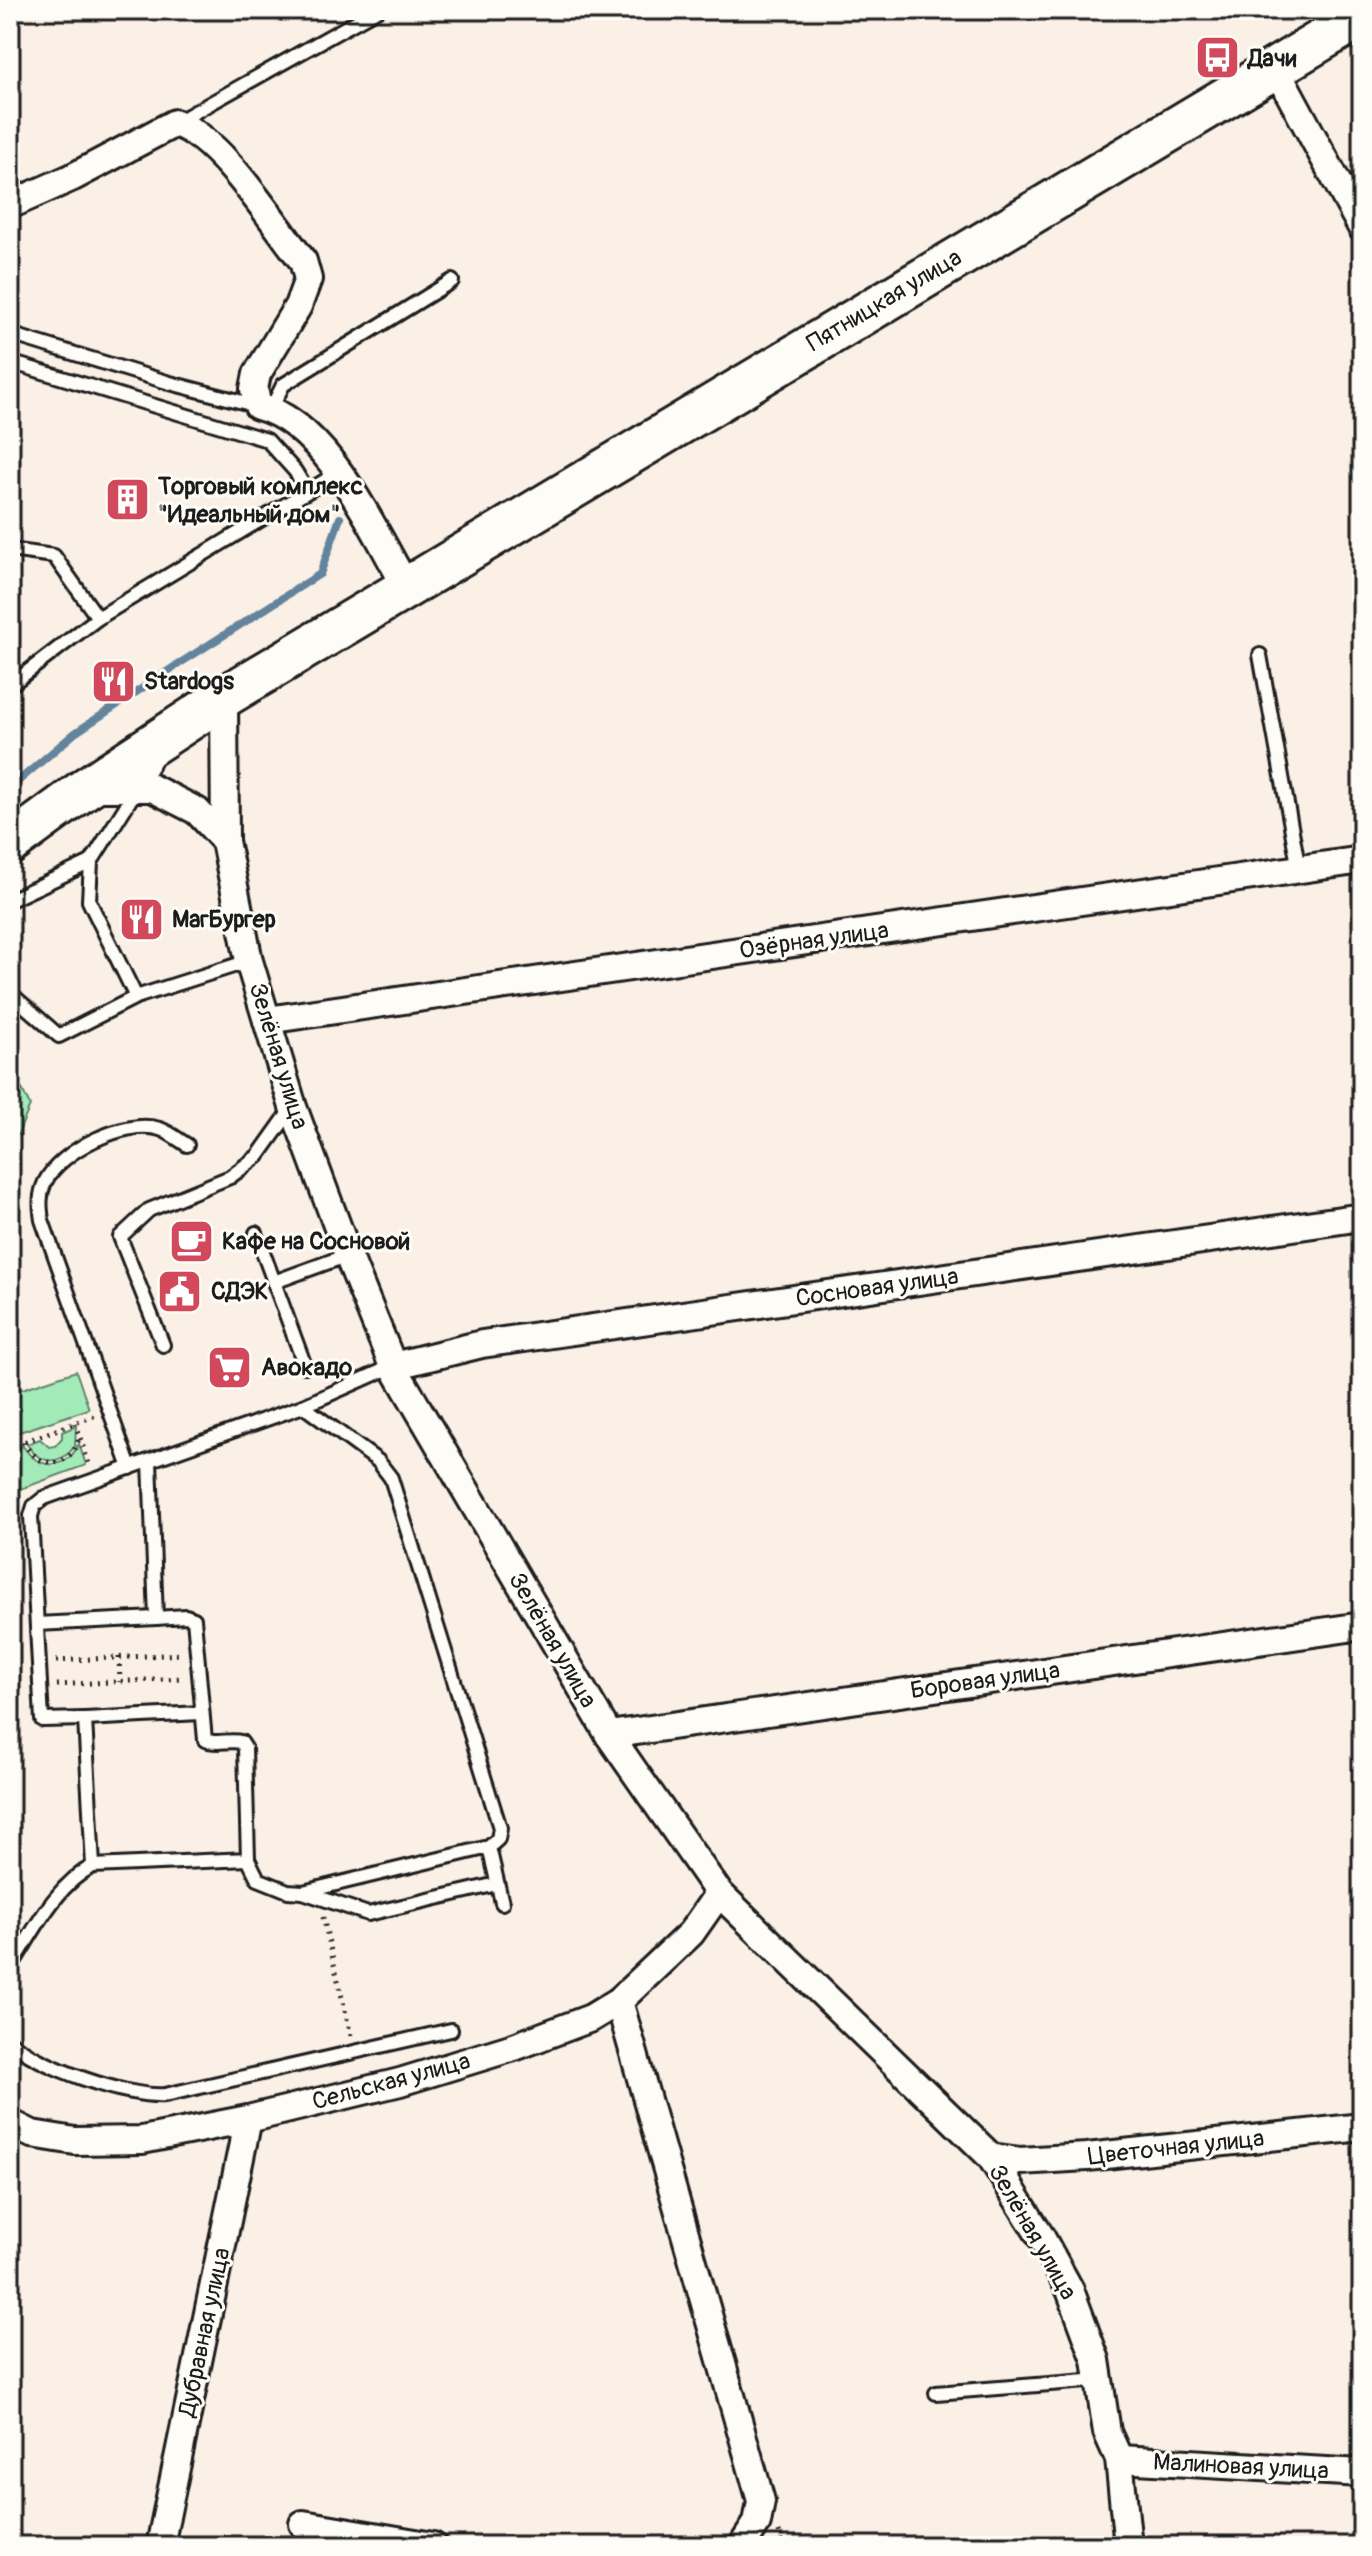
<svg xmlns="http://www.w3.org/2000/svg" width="1372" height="2556" viewBox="0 0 1372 2556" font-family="Pangolin,sans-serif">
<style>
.green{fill:#a2ebb9;stroke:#5f846a;stroke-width:2}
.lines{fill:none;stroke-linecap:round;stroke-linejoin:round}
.stream{stroke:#63849c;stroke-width:8}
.lane-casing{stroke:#1c1c1c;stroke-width:18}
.street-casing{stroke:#1c1c1c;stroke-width:32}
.primary-casing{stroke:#1c1c1c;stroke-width:46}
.path{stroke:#1c1c1c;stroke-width:5;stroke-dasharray:2 6;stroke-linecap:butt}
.lane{stroke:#fdfcf7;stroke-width:12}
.street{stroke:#fdfcf7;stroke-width:26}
.primary{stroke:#fdfcf7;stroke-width:40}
.labels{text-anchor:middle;stroke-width:6;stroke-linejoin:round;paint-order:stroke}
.poi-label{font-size:24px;font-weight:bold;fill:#1c1c1c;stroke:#fdfcf7;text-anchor:start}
.street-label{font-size:24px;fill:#1c1c1c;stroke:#fdfcf7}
</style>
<rect width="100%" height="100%" fill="#fbf0e6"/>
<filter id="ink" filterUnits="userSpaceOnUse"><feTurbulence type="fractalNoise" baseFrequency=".0125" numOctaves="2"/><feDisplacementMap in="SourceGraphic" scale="16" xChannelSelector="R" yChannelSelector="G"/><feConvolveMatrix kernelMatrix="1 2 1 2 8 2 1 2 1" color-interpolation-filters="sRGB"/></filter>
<g filter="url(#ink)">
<g class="green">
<polygon points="22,1089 30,1106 14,1143 19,1161 10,1205 10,1095"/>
<polygon points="76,1371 89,1409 10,1435 10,1393"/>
<path d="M76 1426 75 1446C60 1466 40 1465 27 1444L40 1439 49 1447 55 1446 62 1438V1432Z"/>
<path d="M79 1444 86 1465 10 1493V1451L23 1446C38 1470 66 1471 79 1444Z"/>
</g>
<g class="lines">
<polyline class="stream" points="10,788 75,733 177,665 320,574 340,518"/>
<defs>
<g id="lane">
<polyline points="177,122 377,10"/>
<polyline points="10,334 170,383 258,406"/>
<polyline points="10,362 267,440 295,471 307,491"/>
<polyline points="271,409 283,385 452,281"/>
<polyline points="10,550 54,556 98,618"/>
<polyline points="1260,655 1299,870"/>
<polyline points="13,683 98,618 338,473"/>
<polyline points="91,862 155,760"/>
<polyline points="10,900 91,862 89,901 136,997"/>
<polyline points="10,993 59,1036 136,997 249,961"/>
<polyline points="256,1233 274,1282 348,1255"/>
<polyline points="274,1282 305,1366"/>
<polyline points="163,1345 120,1237 149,1210 230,1177 258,1156 293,1107"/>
<path d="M130 1468 42 1220C40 1207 39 1195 45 1182 60 1151 125 1118 160 1129 169 1132 179 1140 187 1145"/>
<polyline points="37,1624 156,1618"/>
<polyline points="85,1719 201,1713"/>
<polyline points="489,1847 502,1903"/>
<polyline points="248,1859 258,1879 288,1891 303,1892 489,1847 498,1839 500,1828 391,1478 378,1461 303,1406"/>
<path d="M93 1866 248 1859 245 1748 241 1742C229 1739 217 1745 205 1740L194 1619 186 1616 156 1618 150 1461"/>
<polyline points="303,1892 368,1914 497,1884"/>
<path d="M10 1968C33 1933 55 1885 93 1866L85 1719 42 1720 31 1516 34 1506 44 1498 303 1406 393 1366"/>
<path d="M10 2041C38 2067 128 2098 165 2095L451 2030"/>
<polyline points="936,2393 1100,2380"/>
</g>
<g id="street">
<polyline points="1275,67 1362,228"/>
<path d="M10 205 73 177 175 123C220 137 273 223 303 261L308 279 298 306 257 374 254 389 258 406C327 424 372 528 406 586"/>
<polyline points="224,697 225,841 249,961 293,1107 348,1255 393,1366 609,1735 719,1893 991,2157 1041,2237 1070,2290 1096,2360 1107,2432 1119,2459 1128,2546"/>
<polyline points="90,788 152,788 197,811 225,841"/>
<polyline points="267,1020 1362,860"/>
<polyline points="393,1366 482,1344 1362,1217"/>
<polyline points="609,1735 1362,1626"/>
<polyline points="619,2001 761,2501 757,2523 742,2546"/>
<polyline points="10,2123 32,2134 75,2141 142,2140 248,2119 400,2082 514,2047 591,2018 619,2001 691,1933 719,1893"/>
<polyline points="991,2157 1020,2161 1087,2157 1362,2127"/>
<polyline points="1119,2459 1362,2473"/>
<polyline points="303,2524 433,2546"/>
<polyline points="160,2546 248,2119"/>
</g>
<polyline id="primary" points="10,844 86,788 224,697 1362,16"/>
</defs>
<use href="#lane" class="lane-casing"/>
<use href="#street" class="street-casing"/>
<use href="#primary" class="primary-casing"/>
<g class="path">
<polyline points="75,1423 89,1464"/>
<path d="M23 1442C41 1471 71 1470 80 1435"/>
<polyline points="10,1447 94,1416"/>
<polyline points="119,1657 120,1682"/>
<polyline points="56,1661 182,1654"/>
<polyline points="57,1685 183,1678"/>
<polyline points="323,1917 351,2036"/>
<polyline points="779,2532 783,2546"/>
</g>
<use href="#lane" class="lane"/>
<use href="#street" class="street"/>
<use href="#primary" class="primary"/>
</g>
</g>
<defs>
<symbol id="bus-square" viewBox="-11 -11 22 22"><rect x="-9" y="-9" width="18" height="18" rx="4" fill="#d1495b" stroke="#fdfcf7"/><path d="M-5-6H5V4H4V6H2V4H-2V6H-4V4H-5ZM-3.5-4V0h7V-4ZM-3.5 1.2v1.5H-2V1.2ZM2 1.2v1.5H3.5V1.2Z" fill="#fff"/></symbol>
<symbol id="building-square" viewBox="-11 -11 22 22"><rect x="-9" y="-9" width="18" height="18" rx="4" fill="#d1495b" stroke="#fdfcf7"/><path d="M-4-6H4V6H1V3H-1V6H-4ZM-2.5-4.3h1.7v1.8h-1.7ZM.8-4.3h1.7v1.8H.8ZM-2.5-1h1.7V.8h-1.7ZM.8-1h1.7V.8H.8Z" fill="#fff"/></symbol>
<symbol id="restaurant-square" viewBox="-11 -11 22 22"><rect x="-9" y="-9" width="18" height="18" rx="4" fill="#d1495b" stroke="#fdfcf7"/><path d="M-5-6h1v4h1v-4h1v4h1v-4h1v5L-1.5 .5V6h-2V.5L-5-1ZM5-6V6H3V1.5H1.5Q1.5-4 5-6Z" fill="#fff"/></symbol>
<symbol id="cafe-square" viewBox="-11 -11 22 22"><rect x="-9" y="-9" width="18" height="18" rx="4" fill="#d1495b" stroke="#fdfcf7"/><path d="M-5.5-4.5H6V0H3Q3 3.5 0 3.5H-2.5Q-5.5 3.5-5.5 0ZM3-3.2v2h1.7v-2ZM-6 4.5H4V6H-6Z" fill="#fff"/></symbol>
<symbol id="civic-square" viewBox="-11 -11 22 22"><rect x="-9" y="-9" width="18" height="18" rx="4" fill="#d1495b" stroke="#fdfcf7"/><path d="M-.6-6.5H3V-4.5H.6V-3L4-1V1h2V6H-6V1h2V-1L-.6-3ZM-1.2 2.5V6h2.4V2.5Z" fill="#fff"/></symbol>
<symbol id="supermarket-square" viewBox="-11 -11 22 22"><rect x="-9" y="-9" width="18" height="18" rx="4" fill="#d1495b" stroke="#fdfcf7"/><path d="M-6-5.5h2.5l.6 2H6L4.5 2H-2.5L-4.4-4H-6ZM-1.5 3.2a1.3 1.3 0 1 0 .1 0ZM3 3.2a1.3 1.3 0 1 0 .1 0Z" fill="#fff"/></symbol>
</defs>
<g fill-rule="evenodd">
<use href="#bus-square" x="1192" y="32" width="51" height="51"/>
<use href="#building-square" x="102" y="474" width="51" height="51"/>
<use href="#restaurant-square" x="88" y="656" width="51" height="51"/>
<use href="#restaurant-square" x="116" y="894" width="51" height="51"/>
<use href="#cafe-square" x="166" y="1216" width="51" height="51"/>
<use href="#civic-square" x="154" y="1266" width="51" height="51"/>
<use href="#supermarket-square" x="204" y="1342" width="51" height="51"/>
</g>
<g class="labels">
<g class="poi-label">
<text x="1248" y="66">Дачи</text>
<text x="158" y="494">Торговый комплекс<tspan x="158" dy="28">"Идеальный дом"</tspan></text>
<text x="144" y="689">Stardogs</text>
<text x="172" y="927">МагБургер</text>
<text x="222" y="1249">Кафе на Сосновой</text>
<text x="211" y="1299">СДЭК</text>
<text x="261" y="1375">Авокадо</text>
</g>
<g class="street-label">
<text transform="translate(884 300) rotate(-31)" y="8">Пятницкая улица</text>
<text transform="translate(814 940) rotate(-8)" y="8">Озёрная улица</text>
<text transform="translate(279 1056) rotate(73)" y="8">Зелёная улица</text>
<text transform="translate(877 1287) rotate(-8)" y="8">Сосновая улица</text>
<text transform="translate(553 1640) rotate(60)" y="8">Зелёная улица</text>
<text transform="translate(985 1680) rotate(-8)" y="8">Боровая улица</text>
<text transform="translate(391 2081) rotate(-15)" y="8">Сельская улица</text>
<text transform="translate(1176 2147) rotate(-6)" y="8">Цветочная улица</text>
<text transform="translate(1033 2232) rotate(60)" y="8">Зелёная улица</text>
<text transform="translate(204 2332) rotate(-78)" y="8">Дубравная улица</text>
<text transform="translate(1241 2466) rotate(3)" y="8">Малиновая улица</text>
</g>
</g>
<rect width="1372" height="2556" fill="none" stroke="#fdfcf7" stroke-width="40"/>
<rect x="20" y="20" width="1332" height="2516" fill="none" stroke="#1c1c1c" stroke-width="3" filter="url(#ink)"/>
</svg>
